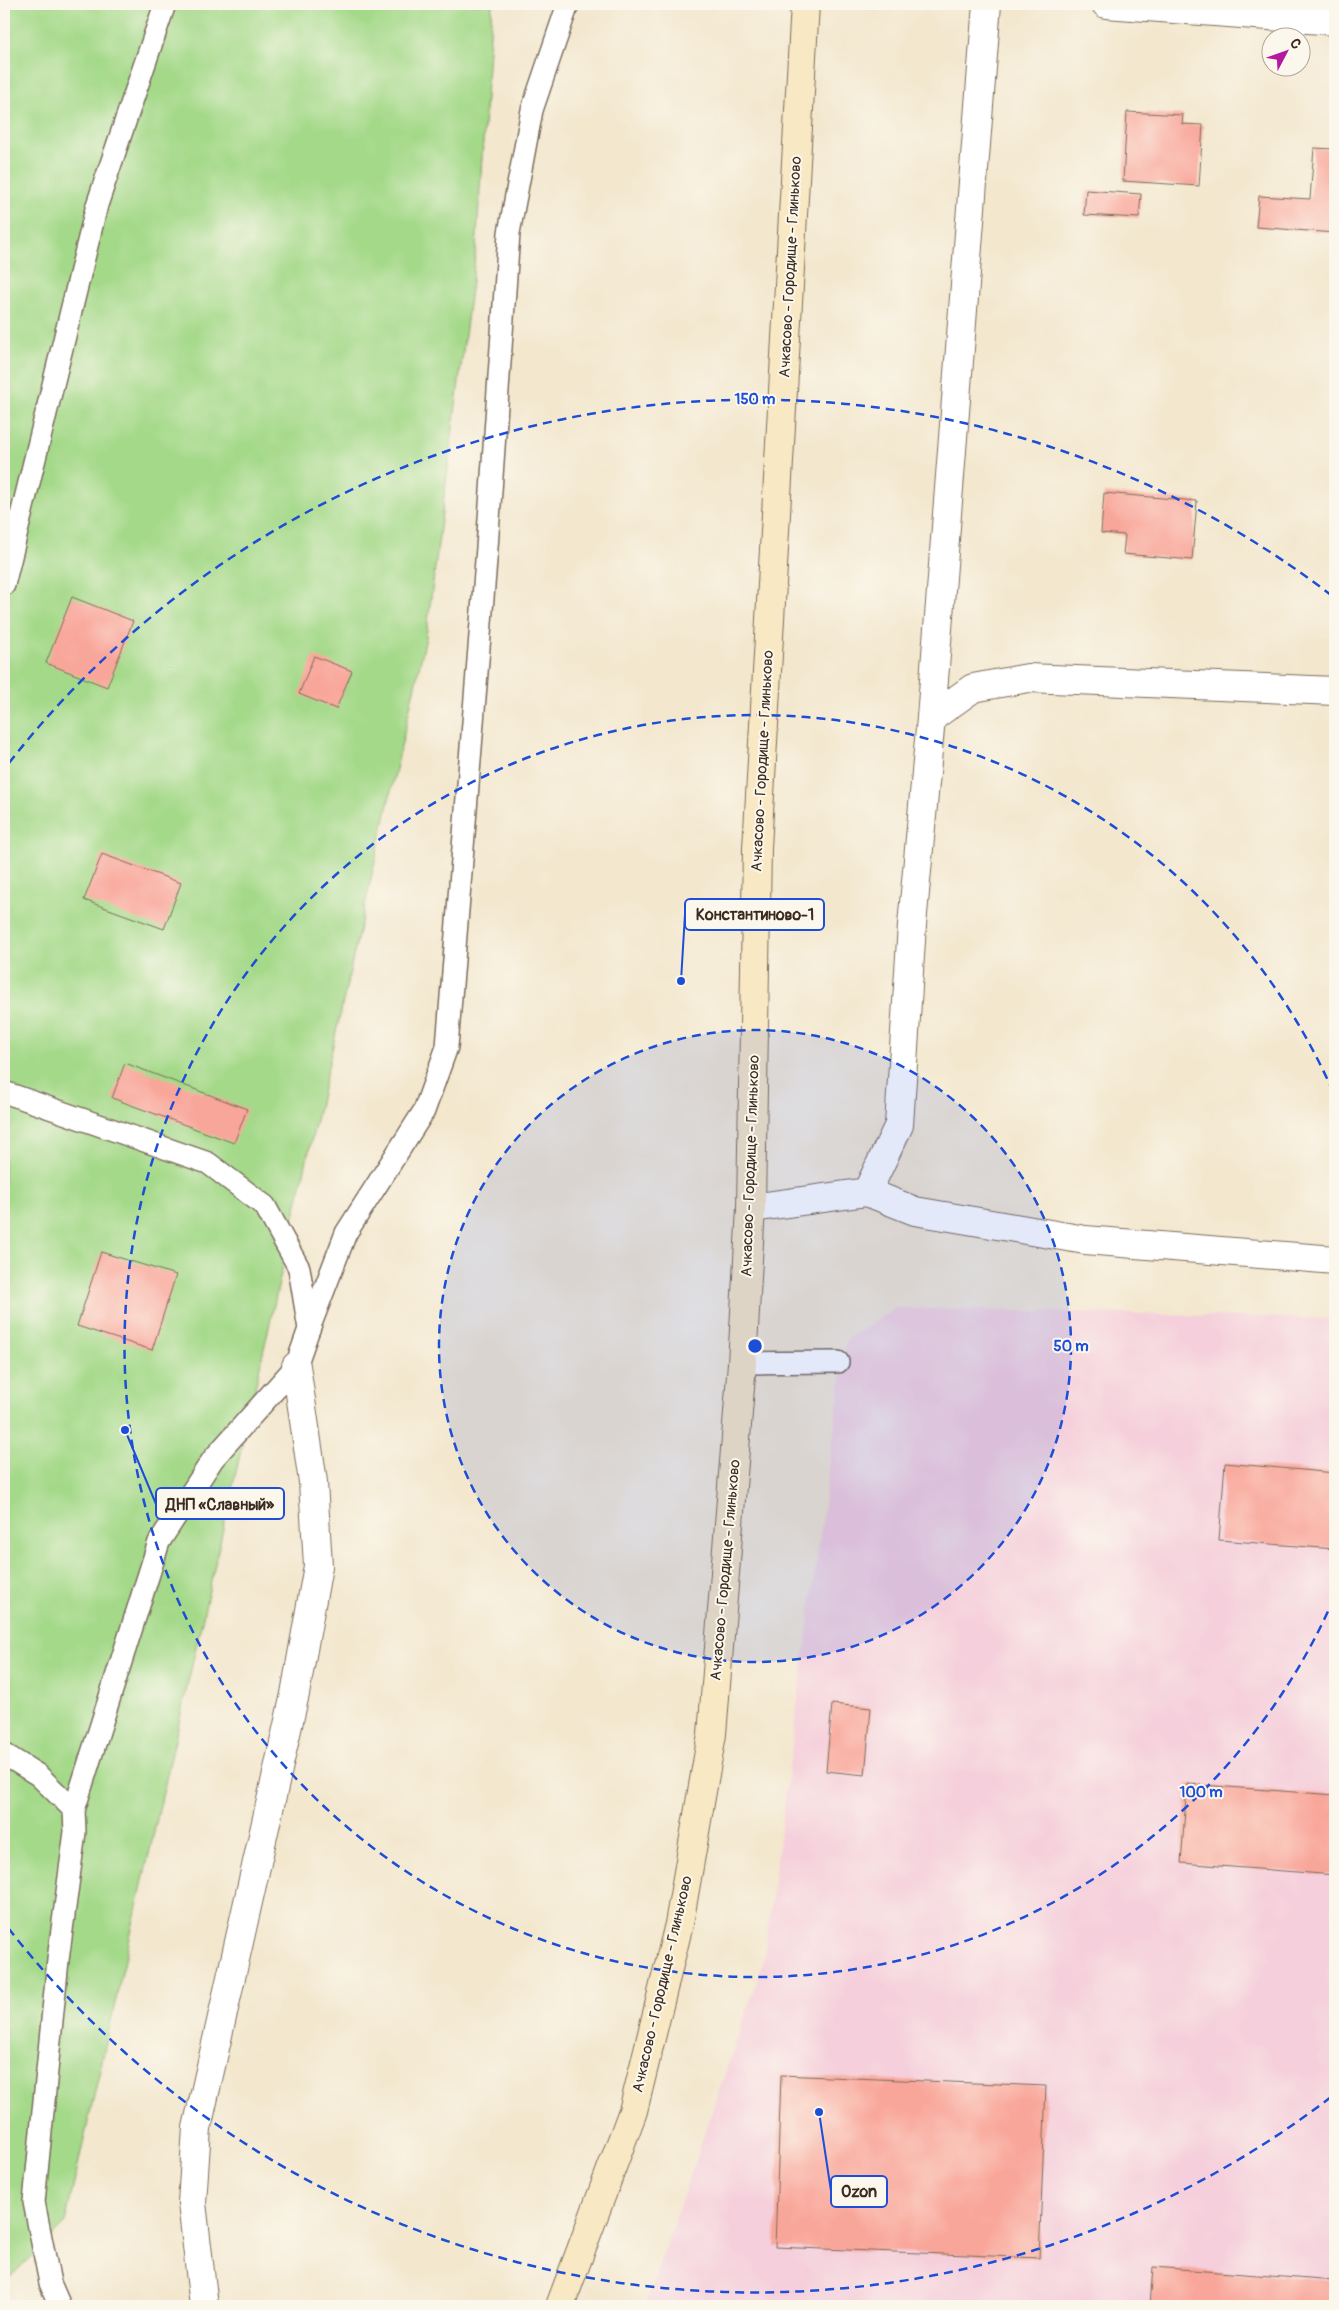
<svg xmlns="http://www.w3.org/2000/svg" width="1339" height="2310" viewBox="0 0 1339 2310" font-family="Pangolin,sans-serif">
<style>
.built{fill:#f5cfdb}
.green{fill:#a4d989;stroke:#708254}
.building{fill:#f9a69a}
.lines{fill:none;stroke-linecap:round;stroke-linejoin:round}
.lane-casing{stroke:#7b6c5c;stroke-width:24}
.street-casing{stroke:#7b6c5c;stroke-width:30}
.secondary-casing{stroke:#7b6c5c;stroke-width:30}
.lane{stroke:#fff;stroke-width:21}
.street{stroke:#fff;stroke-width:28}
.secondary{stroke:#f8e8c3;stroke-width:28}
.ring{fill:none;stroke:#1d4ed8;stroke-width:2.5;stroke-dasharray:9 6}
.labels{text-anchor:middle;stroke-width:4;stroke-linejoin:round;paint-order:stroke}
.street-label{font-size:15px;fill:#3b2a1e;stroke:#fbf7ec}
.centre{fill:#1d4ed8;stroke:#fbf7ec;stroke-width:2.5}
.ring-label{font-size:15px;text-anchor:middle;font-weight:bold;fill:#1d4ed8;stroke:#fbf7ec;stroke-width:4;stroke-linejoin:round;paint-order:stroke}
.leader{fill:none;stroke:#1d4ed8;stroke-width:2}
.callout-dot{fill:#1d4ed8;stroke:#fbf7ec;stroke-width:2}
.callout{fill:#fbf7ec;stroke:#1d4ed8;stroke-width:2}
.callout-label{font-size:16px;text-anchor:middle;font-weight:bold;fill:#3b2a1e}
</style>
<rect width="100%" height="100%" fill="#fbf7ec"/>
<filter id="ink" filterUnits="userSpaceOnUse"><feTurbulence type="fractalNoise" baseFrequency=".02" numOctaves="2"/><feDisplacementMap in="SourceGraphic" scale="10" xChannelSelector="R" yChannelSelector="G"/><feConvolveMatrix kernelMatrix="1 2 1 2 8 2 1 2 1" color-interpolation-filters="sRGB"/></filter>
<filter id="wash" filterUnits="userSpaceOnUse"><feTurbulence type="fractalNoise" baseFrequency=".0096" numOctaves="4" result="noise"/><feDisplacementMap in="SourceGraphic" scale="20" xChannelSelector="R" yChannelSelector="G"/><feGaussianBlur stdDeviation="1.12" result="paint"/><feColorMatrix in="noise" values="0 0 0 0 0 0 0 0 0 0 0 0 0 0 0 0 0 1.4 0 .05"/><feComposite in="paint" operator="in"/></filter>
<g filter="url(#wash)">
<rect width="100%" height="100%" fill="#f3e7ce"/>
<polygon class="built" points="896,1308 1335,1319 1335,2306 645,2306 763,1963 846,1340"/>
<polygon class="green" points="4,4 492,4 476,250 426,637 65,2223 4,2283"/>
<g id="blocks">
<g class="building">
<polygon points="1127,112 1183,115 1182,124 1203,125 1199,186 1123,181"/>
<polygon points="1314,148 1335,149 1335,233 1256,227 1259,196 1310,199"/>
<polygon points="1086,190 1141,194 1139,218 1084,215"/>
<polygon points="1104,493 1197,501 1192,560 1123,554 1125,535 1101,533"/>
<polygon points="72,597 133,621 107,687 46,663"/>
<polygon points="314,656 352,671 336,709 299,694"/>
<polygon points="102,854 181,883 164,929 84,900"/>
<polygon points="125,1063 247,1109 234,1143 112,1098"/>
<polygon points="101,1252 176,1275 152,1350 77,1326"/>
<polygon points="1225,1463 1335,1473 1335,1549 1219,1540"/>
<polygon points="832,1704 871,1708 865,1775 826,1771"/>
<polygon points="1187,1784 1335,1795 1335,1875 1181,1863"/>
<polygon points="781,2075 1046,2086 1039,2258 775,2247"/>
<polygon points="1153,2267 1335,2281 1335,2306 1150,2306"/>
</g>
</g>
</g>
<g filter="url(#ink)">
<use href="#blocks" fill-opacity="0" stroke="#7b6c5c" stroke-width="1"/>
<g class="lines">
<defs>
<g id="lane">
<polyline points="4,585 97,205 165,4"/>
<polyline points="4,1092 208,1163 265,1206 299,1268 309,1329 296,1366 213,1459 159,1542 74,1810"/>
<polyline points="309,1329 346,1233 424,1111 447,1047 487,548 509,233 532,110 568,4"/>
<polyline points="742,1363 838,1362"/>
<polyline points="4,1754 38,1775 74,1810 75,1832 58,1960 34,2202 50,2283 60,2306"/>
</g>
<g id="street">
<polyline points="1106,4 1335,21"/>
<polyline points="931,718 973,688 1028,678 1335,691"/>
<polyline points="867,1192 899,1125 912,925 931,718 987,4"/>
<polyline points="751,1208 867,1192 915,1211 1085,1240 1335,1260"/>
<polyline points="204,2306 192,2203 197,2128 295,1694 318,1566 313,1482 296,1366"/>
</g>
<polyline id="secondary" points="560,2306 633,2111 679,1924 712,1734 742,1363 751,1208 757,848 805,4"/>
</defs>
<use href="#lane" class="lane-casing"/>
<use href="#street" class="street-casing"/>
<use href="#secondary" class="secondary-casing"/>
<use href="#lane" class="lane"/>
<use href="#street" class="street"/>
<use href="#secondary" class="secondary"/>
</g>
</g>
<circle cx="755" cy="1346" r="316" fill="#1d4ed8" fill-opacity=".12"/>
<g class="ring">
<circle cx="755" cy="1346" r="316"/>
<path d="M1334 1598A631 631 0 1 1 1334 1094"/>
<path d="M1331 2097A947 947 0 0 1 9 1929M9 763A947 947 0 0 1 1331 595"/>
</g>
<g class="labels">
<g class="street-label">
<text transform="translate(790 267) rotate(-87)" y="5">Ачкасово - Городище - Глиньково</text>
<text transform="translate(762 761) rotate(-87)" y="5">Ачкасово - Городище - Глиньково</text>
<text transform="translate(750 1166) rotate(-88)" y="5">Ачкасово - Городище - Глиньково</text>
<text transform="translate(725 1570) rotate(-85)" y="5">Ачкасово - Городище - Глиньково</text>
<text transform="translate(662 1984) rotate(-77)" y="5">Ачкасово - Городище - Глиньково</text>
</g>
</g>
<circle cx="755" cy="1346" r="8" class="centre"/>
<g class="ring-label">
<text x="755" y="404">150 m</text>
<text x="1071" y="1351">50 m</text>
<text x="1201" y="1797">100 m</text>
</g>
<path class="leader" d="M681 981L685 914M125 1430L156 1504M819 2112L831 2191"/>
<g class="callout-dot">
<circle cx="681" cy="981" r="5"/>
<circle cx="125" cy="1430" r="5"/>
<circle cx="819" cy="2112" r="5"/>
</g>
<g class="callout">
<rect x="685" y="899" width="139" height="31" rx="5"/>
<rect x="156" y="1488" width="128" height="31" rx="5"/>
<rect x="831" y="2176" width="56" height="31" rx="5"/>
</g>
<g class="callout-label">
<text x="755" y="920">Константиново-1</text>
<text x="220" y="1510">ДНП «Славный»</text>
<text x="859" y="2197">Ozon</text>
</g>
<rect width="1339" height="2310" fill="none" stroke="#fbf7ec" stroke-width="20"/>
<g transform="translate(1286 52) rotate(49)"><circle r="24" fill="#fbf7ec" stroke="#aea59a"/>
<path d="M0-4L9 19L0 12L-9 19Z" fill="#b5179e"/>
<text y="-8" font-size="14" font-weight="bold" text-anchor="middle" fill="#3b2a1e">С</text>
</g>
</svg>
